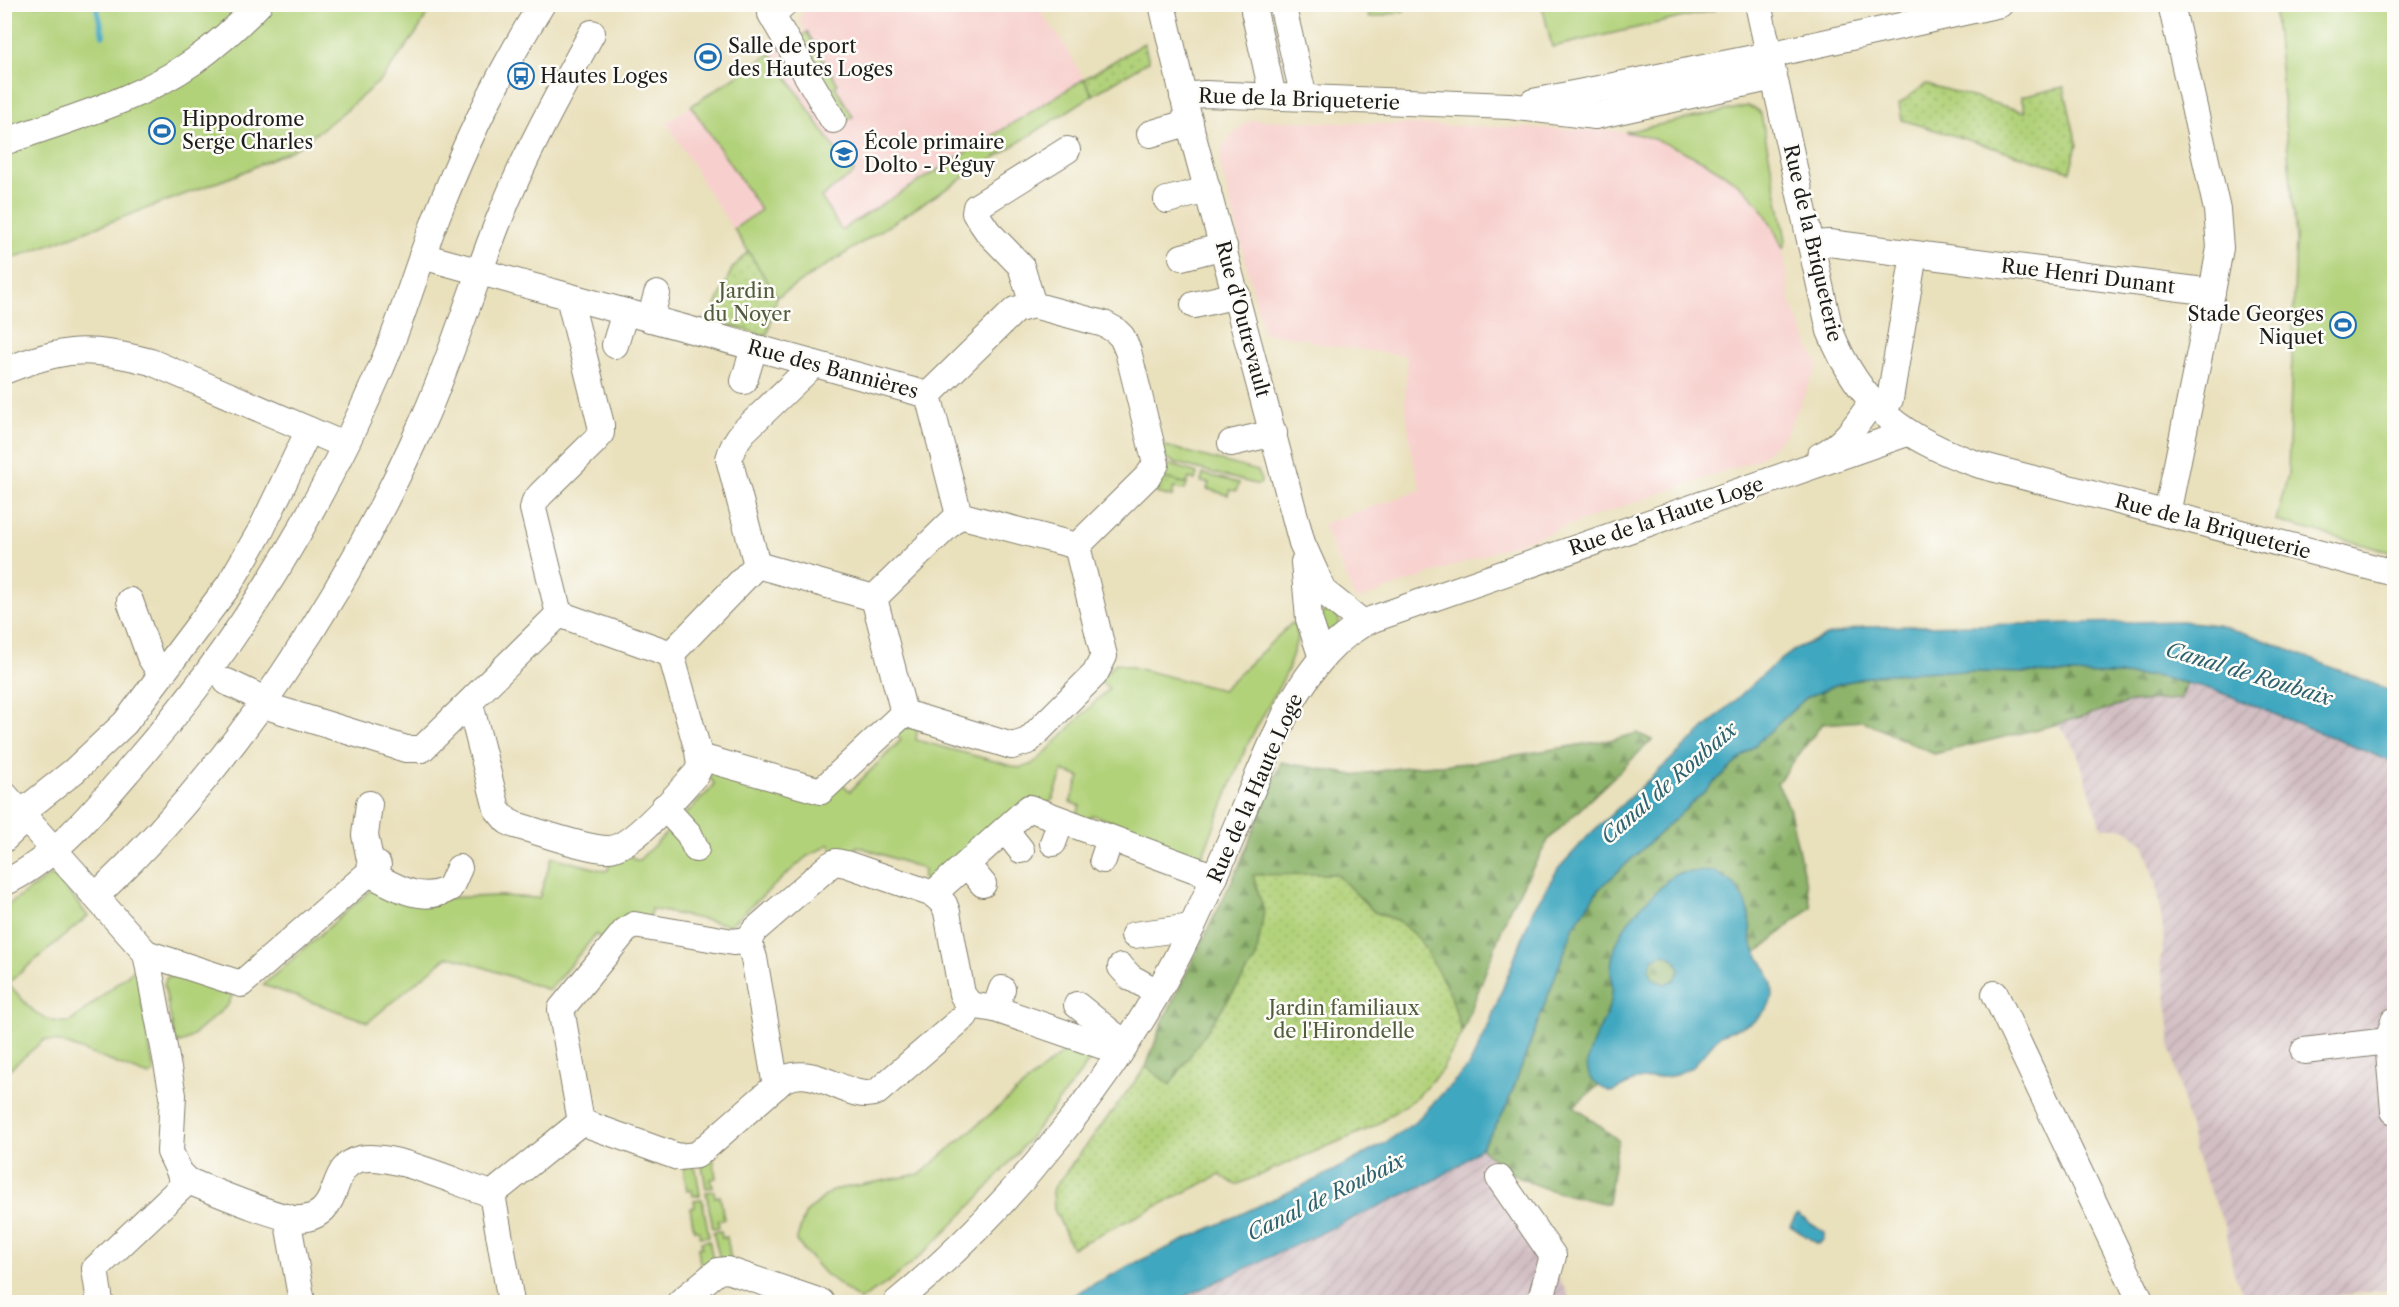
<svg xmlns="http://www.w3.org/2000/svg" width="2399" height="1307" viewBox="0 0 2399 1307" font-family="'Libre Caslon Text',serif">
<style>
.built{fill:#f7d0cd}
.industrial{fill:url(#industrial-furrows)}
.green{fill:#b2d27a;stroke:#67774b;stroke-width:1.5}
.forest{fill:url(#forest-firs);stroke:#546843;stroke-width:1.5}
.garden{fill:url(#garden-dots);stroke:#67774b;stroke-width:1.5}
.water{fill:#40a7c0;stroke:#2e626e;stroke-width:1.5;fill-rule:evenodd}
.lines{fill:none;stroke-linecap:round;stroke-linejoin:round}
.stream{stroke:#40a7c0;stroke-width:6}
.minor-casing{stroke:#827e6c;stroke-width:28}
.minor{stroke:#fff;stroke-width:26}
.labels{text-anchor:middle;stroke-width:5;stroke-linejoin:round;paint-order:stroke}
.poi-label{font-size:20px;fill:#1c1c1c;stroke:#fdfcf7;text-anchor:start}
.street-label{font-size:20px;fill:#1c1c1c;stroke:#fdfcf7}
.park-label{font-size:20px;fill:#505c3d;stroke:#fdfcf7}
.water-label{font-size:21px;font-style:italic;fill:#2e626e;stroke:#fdfcf7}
</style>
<defs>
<pattern id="industrial-furrows" width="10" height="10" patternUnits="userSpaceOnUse" patternTransform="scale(1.5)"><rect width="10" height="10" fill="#d2bec3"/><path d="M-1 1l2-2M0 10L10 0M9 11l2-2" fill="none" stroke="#b4a3a7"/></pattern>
<pattern id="forest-firs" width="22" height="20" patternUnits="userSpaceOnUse" patternTransform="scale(1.5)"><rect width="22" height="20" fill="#8db46a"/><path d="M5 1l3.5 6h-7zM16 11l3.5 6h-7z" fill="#729256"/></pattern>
<pattern id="garden-dots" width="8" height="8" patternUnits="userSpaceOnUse" patternTransform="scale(1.5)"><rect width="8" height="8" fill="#b2d27a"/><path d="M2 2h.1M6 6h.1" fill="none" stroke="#98b469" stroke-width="1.8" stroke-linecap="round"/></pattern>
</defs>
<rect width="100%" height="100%" fill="#fdfcf7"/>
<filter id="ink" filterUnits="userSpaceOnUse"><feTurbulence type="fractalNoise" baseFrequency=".0167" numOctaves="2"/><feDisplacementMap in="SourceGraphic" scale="12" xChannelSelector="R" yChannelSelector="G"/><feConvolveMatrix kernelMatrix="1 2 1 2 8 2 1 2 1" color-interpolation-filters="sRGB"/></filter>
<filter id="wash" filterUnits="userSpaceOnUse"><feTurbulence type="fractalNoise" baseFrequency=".008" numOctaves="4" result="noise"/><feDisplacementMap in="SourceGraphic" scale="24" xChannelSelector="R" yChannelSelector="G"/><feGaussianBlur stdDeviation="1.35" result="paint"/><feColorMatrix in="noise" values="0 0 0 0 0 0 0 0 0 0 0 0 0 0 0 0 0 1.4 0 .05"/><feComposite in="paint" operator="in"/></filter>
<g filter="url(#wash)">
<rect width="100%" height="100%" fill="#e9e0bc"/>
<g class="built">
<polygon points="807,5 1036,5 1065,46 1093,95 777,297 706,188 667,122 805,30 799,20"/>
<polygon points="1251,120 1606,130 1641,134 1705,162 1746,190 1762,209 1783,248 1790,301 1818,366 1786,434 1759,459 1356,600 1323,524 1421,490 1412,456 1405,402 1407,356 1319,344 1307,339 1264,333 1220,163 1223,146 1235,132"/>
</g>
<g class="industrial">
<polygon points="2186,683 2230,696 2394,763 2394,1289 2285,1302 2247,1302 2233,1271 2226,1228 2195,1154 2171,1048 2166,991 2160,963 2164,938 2158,893 2144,844 2125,828 2102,828 2076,749 2058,724 2130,702 2180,699"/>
<polygon points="1481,1147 1494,1162 1572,1302 1173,1302 1435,1180 1462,1163"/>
</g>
<g class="green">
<polygon points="1714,4 1715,10 1552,47 1542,5"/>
<polygon points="4,5 433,5 417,32 382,79 340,115 298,147 234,176 5,261"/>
<polygon points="1366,5 1403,5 1404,11 1369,18"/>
<polygon points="2274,5 2394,5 2394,553 2276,521 2288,474 2296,237"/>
<polygon points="807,32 838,84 835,86 853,117 846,121 794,38 799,38"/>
<polygon points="771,53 840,156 845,154 854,172 852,175 821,197 841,230 1084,79 1093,95 777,297 734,229 761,210 691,106"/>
<path d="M1748 106 1756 109 1761 115 1786 240 1783 248C1773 227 1763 205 1745 190 1717 165 1661 137 1625 132Z"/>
<polygon points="1158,444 1258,471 1261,481 1260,484 1255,484 1173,462 1166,458"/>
<polygon points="1171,465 1197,473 1195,480 1189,478 1187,484 1161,477 1166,466"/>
<polygon points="1203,474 1239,483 1236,491 1230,490 1228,495 1207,489 1209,483 1201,482"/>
<polygon points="1328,608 1339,618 1339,624 1331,632 1325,630 1317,619"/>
<polygon points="1292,623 1296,626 1298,636 1287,672 1247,745 1201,859 1165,848 1161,839 1093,815 1086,820 1076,817 1080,806 1070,802 1080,777 1063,771 1053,799 1047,804 931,880 922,879 924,870 921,868 857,846 851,860 835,856 830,844 806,857 730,925 651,909 649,920 607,944 596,934 549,990 454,957 447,957 368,1022 263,985 372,889 411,899 500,896 539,898 552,857 605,871 608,870 611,857 626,850 635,860 639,860 712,788 714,783 705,773 709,769 840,782 850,791 901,740 892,730 918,725 916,740 1020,768 1030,765 1039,759 1109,688 1098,680 1116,663 1222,690"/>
<path d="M50 876H56L88 916 8 983C28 1005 37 1024 70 1022L136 968 154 1072 149 1076 60 1042 44 1040 5 1073V907Z"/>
<polygon points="175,974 228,989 232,995 228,1005 186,1041 179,1043 175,1040 164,984 167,977"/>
<path d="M1069 1047 1094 1055C1035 1133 974 1212 898 1275 887 1284 872 1292 860 1300L824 1273 796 1241 805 1214 832 1190 920 1174Z"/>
<polygon points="713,1156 716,1178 711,1179 713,1187 706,1188 702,1166"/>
<polygon points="691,1165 696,1170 700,1195 693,1196 692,1190 687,1191 683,1166"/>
<polygon points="714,1191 715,1197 720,1196 724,1219 718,1220 719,1227 713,1228 706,1192"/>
<polygon points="702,1199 709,1236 700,1237 699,1230 694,1230 690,1208 695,1207 694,1200"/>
<polygon points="721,1231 722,1238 727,1237 731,1261 720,1259 713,1232"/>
<polygon points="709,1240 713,1259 701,1270 698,1248 702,1247 701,1242"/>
</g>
<g class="forest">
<path d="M1938 671 2154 676 2186 683 2180 699 2130 702 2058 724 1934 754 1863 721 1822 724 1777 783 1789 807 1811 907 1574 1106 1618 1140 1608 1204C1560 1194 1515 1186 1481 1147L1507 1105 1574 926 1598 890 1806 698 1838 684 1877 675Z"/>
<polygon points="1637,733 1652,740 1549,839 1510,908 1462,1033 1450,993 1399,921 1374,912 1336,874 1254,876 1264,911 1256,959 1170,1085 1146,1067 1163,1021 1239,866 1281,762 1354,775 1406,767 1469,763 1615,739"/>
</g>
<g class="garden">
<polygon points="1144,43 1149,61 1093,95 1084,79"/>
<polygon points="1926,84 2025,112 2021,97 2064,87 2077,145 2070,171 1902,120 1899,104"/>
<polygon points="748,251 777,297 767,336 705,319 711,317 732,269"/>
<polygon points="1161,477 1187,484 1185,490 1174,488 1172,497 1156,493"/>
<polygon points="1336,874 1374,912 1398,921 1419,939 1450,993 1462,1034 1441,1071 1417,1097 1373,1127 1236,1185 1220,1175 1072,1248 1054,1209 1053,1189 1146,1067 1170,1085 1256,959 1264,911 1253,875"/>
</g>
<g class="water">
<polygon points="2182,621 2217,625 2254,636 2394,692 2394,763 2230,696 2204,687 2154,676 1938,671 1877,675 1838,684 1806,698 1598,890 1574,926 1507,1105 1494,1129 1481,1147 1462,1163 1435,1180 1173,1302 1064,1302 1082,1290 1139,1261 1323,1176 1380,1146 1414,1123 1469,1066 1487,1029 1533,910 1558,869 1590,834 1770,668 1797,648 1826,636 1863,627"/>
<path d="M1714 871 1734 884 1744 899 1749 914 1752 945 1767 970 1772 984 1773 996 1767 1009 1753 1022 1720 1035 1693 1067 1672 1076 1636 1080 1612 1092C1562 1076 1602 1034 1610 1004 1615 990 1609 973 1612 959 1618 928 1638 908 1660 888 1664 884 1669 878 1673 875 1682 871 1704 872 1714 871ZM1664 954 1675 959 1680 969 1675 980 1664 984 1653 979 1649 969 1654 958Z"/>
<polygon points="1797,1214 1825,1233 1823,1240 1818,1244 1790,1226"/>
</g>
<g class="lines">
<polyline class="stream" points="96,4 103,35"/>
</g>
</g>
<g filter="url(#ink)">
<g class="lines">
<defs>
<g id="minor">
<polyline points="784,4 771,14 833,120"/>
<polyline points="1162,4 1192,133 1302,543 1324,592 1363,623"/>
<polyline points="1255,4 1254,11 1273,97"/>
<polyline points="1282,4 1304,98"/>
<path d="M1758 4 1830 331C1860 406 1904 440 1980 465L2394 573"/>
<polyline points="2171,4 2217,210 2220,248 2212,292"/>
<polyline points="1183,96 1205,94 1509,106 1595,116 1774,77"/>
<polyline points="1533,102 1769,55 2000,4"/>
<polyline points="1150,134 1190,122"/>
<path d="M4 142C68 119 137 101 193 62 217 45 239 25 259 4"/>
<polyline points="1167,200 1208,190"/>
<polyline points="1811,244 1829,243 2212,292 2167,514"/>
<polyline points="422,256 928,395 959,515 1077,546 1148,476 1156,464 1128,351 1122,337 1115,330 1104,324 1033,305 1015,310 928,395"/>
<polyline points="1182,257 1224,246"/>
<polyline points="1033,305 1021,266 988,232 975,213 976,207 1067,150"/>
<polyline points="1194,305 1237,295"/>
<polyline points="650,319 657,294"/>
<polyline points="615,345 625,312"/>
<path d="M4 371C64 347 89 346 151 362L344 445"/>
<polyline points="744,381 754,348"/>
<polyline points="1883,412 1890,399 1914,254"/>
<polyline points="1231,443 1274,433"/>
<path d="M1820 456C1845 444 1857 424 1872 402"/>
<polyline points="959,515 874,598 904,713 1012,746 1028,741 1095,674 1104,656 1077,546"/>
<polyline points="1304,562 1309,619 1322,658"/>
<polyline points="757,565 874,598"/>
<polyline points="130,601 150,657 161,674"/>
<path d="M559 614 671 654 757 565 729 459C732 447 736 440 744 431L814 364"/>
<polyline points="559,614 533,509 535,501 541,494 595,441 601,433 601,425 569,297"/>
<polyline points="227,682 265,700 273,708 406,749 422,749 559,614"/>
<path d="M470 704 497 809 507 821 515 825C537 831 589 850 609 849 633 848 679 792 696 774L700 766 698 751 671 654"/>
<polyline points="700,757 821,791 904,713"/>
<path d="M4 794 146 953 173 1095 170 1152 180 1173 188 1181C208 1189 284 1221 300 1219 318 1218 327 1209 333 1193 339 1178 342 1163 360 1159 392 1152 458 1184 492 1194L581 1122 678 1157 697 1155 784 1079C818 1063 849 1103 877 1092L965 1016 970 1005 995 1009 1120 1052"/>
<polyline points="369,804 365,835 372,870"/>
<polyline points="664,807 689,834 696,849"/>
<polyline points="21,813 74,771 125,723 229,585 261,530 309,430"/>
<polyline points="1006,831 1021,850"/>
<polyline points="4,839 25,819"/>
<polyline points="1053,843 1061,821"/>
<polyline points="1103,860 1110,839"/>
<polyline points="967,865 983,884"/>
<path d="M369 873C394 886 422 905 450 888L459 868"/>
<path d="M4 883C56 859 99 805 135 763 237 646 319 511 381 368 402 320 416 270 435 221 464 146 499 72 542 4"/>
<polyline points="933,894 1029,808 1215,877"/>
<path d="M96 896C236 763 345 597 423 421 452 356 472 288 498 222 524 156 558 95 592 33"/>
<polyline points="1134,935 1192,927"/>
<polyline points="748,940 755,930 830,865 836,862 846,864 933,894 944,904 947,912 962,994 970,1005"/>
<polyline points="146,953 241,984 378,865"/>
<polyline points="1121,967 1130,977 1157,992"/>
<polyline points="1995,994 2141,1302"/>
<polyline points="1077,1005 1114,1035 1126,1042"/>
<polyline points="995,1009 1002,989"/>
<polyline points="2388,1041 2394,1021"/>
<polyline points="2304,1051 2388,1041 2394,1111"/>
<polyline points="581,1122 561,1009 625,931 634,925 733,942 748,940 754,958 776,1086"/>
<polyline points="1499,1178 1553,1256 1540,1302"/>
<polyline points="492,1194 511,1302"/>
<polyline points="287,1217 302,1302"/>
<polyline points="100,1302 95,1269 188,1181"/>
<polyline points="680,1302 718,1271 727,1270 821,1302"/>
<path d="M897 1302C1005 1213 1111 1084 1176 959 1219 876 1250 787 1291 703 1311 669 1336 635 1373 619L1907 433"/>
</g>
</defs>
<use href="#minor" class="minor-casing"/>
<use href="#minor" class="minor"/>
</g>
</g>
<defs>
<symbol id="stadium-ring" viewBox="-11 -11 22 22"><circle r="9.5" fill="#fdfcf7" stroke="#1f6fb2" stroke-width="1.5"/><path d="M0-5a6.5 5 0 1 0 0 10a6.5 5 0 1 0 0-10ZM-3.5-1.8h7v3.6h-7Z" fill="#1f6fb2"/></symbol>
<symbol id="bus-ring" viewBox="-11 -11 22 22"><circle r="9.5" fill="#fdfcf7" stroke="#1f6fb2" stroke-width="1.5"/><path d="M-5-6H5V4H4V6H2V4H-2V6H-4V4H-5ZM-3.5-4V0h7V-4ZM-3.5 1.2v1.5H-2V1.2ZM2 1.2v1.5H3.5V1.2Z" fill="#1f6fb2"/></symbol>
<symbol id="school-ring" viewBox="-11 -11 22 22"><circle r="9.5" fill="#fdfcf7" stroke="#1f6fb2" stroke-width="1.5"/><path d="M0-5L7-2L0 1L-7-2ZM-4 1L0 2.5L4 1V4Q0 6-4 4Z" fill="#1f6fb2"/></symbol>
</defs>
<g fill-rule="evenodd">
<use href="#stadium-ring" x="693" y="42" width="30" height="30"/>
<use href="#bus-ring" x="506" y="61" width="30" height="30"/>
<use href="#stadium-ring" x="147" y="116" width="30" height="30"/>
<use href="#school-ring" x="829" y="139" width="30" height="30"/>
<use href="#stadium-ring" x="2328" y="310" width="30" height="30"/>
</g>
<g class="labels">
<g class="poi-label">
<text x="728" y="53">Salle de sport<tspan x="728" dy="23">des Hautes Loges</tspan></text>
<text x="540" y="83">Hautes Loges</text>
<text x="182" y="126">Hippodrome<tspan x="182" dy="23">Serge Charles</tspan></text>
<text x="864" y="149">École primaire<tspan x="864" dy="23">Dolto - Péguy</tspan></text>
<text x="2324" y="321" text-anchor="end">Stade Georges<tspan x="2324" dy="23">Niquet</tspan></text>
</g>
<g class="street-label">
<text transform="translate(1299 99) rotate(2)" y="7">Rue de la Briqueterie</text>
<text transform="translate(1813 243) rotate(77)" y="7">Rue de la Briqueterie</text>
<text transform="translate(2088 276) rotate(7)" y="7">Rue Henri Dunant</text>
<text transform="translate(1243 319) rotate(75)" y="7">Rue d'Outrevault</text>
<text transform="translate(833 369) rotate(15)" y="7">Rue des Bannières</text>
<text transform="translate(1666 516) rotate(-19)" y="7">Rue de la Haute Loge</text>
<text transform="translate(2213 526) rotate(15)" y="7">Rue de la Briqueterie</text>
<text transform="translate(1255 788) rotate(-66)" y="7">Rue de la Haute Loge</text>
</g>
<g class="park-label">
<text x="747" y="298">Jardin<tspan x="747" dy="23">du Noyer</tspan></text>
<text x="1344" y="1015">Jardin familiaux<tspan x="1344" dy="23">de l'Hirondelle</tspan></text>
</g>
<g class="water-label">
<text transform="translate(2249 674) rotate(17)" y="7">Canal de Roubaix</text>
<text transform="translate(1669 783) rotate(-41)" y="7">Canal de Roubaix</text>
<text transform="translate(1326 1197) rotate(-26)" y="7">Canal de Roubaix</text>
</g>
</g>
<rect width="2399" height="1307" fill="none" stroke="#fdfcf7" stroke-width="24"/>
</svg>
